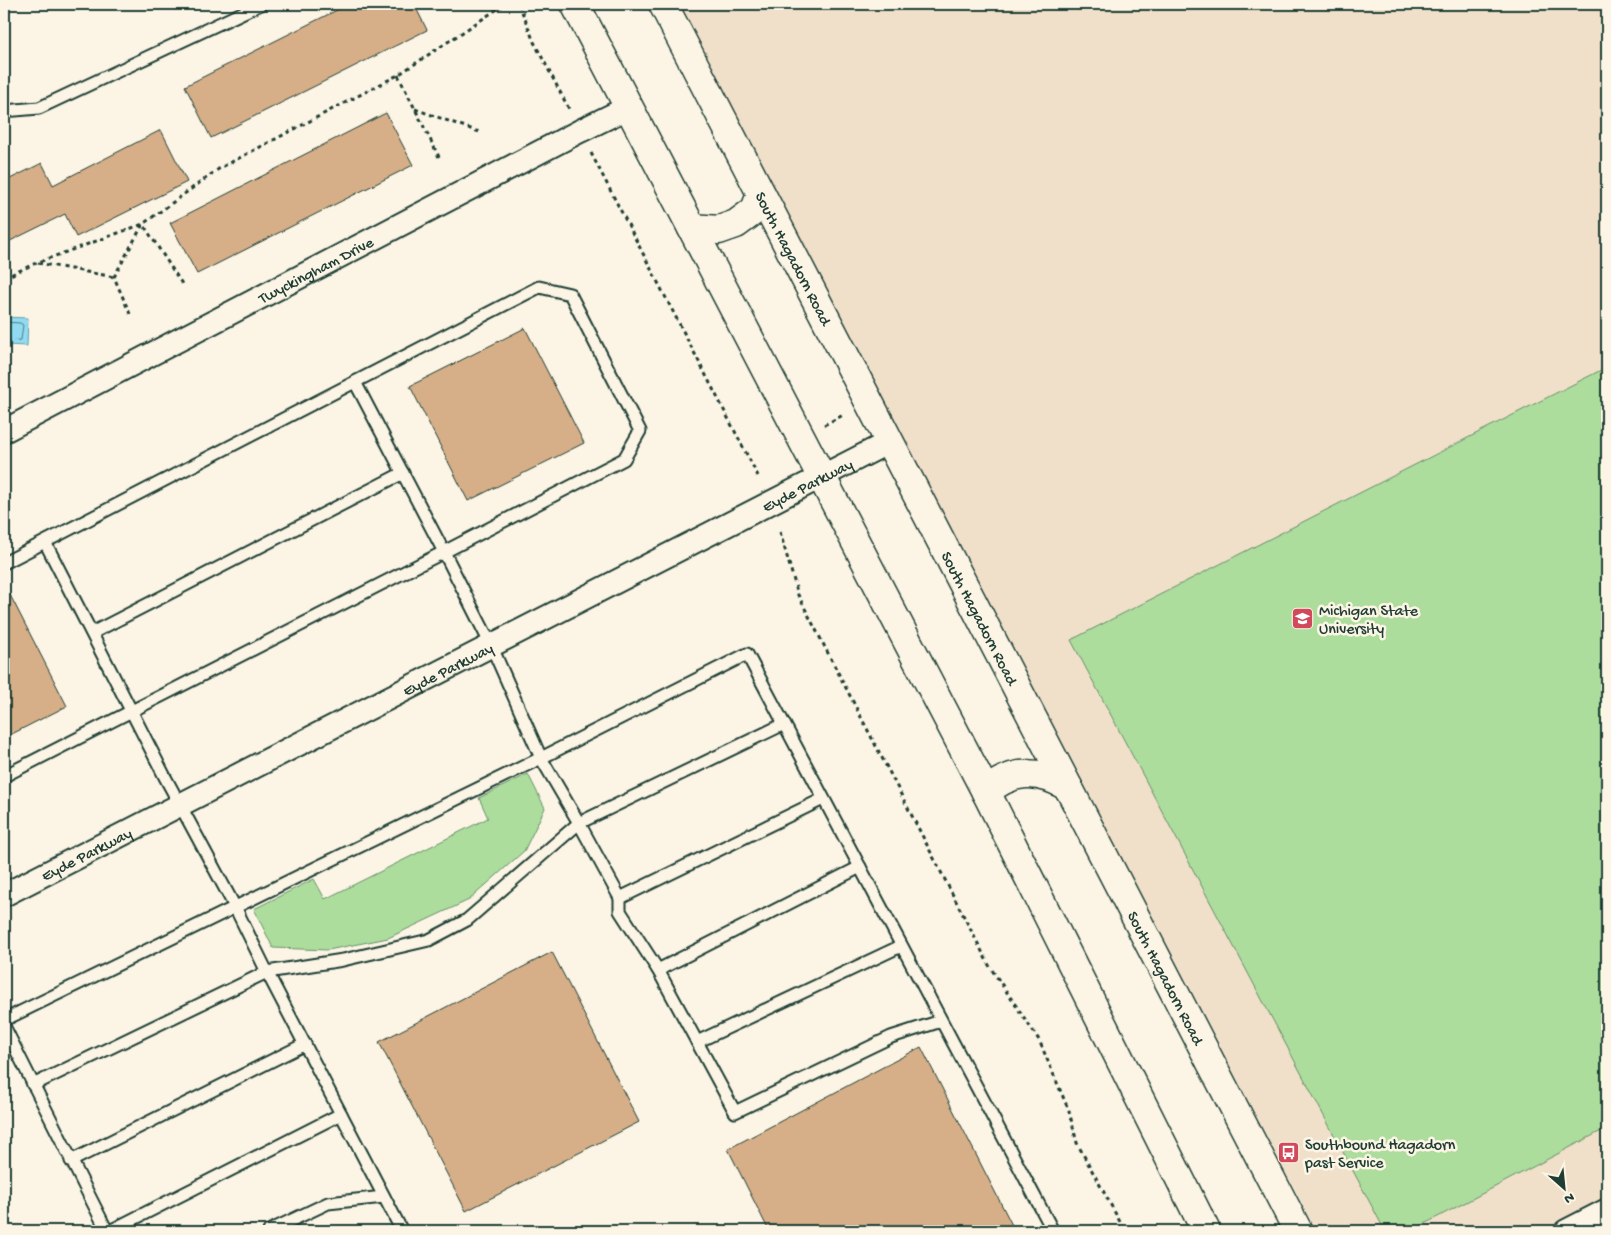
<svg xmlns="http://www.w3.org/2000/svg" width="1611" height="1235" viewBox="0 0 1611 1235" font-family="'Gochi Hand',sans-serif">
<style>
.built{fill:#f1e0c9}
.green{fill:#acdd9d;stroke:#668d68}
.water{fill:#91dbf2;stroke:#639ca6}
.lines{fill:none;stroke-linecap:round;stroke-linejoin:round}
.shore{stroke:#4d7c80;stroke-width:1}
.building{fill:#d6af88;stroke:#1f3d34}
.lane-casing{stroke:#1f3d34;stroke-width:15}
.street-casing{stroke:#1f3d34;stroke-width:26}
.secondary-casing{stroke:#1f3d34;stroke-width:31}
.path{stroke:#1f3d34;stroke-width:3;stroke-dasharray:4 4;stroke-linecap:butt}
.lane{stroke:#fcf5e5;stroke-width:11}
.street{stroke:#fcf5e5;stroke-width:22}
.secondary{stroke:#fcf5e5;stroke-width:28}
.labels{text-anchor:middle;stroke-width:5;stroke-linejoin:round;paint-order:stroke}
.street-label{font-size:16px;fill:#1f3d34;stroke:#fcf5e5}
.poi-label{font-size:16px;fill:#1f3d34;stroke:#fcf5e5;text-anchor:start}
</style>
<rect width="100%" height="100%" fill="#fcf5e5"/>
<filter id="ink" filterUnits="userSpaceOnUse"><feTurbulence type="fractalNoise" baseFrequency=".02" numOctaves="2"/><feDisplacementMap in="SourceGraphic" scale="10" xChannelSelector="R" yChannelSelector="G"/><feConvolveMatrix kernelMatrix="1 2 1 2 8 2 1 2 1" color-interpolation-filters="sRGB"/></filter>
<g filter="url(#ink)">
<polygon class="built" points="680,4 1607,4 1607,1231 1316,1231"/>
<g class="green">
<polygon points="1607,367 1607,1128 1411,1231 1385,1231 1071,640"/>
<polygon points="528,774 545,808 524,851 469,900 388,938 328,950 273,948 254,909 314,879 325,899 488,818 479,798"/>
</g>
<polygon class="water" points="4,317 28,318 27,346 4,345"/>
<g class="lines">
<polyline class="shore" points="4,322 20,323 23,325 21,340 4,341"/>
</g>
<g class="building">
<polygon points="349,4 414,4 427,30 211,138 185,86"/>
<polygon points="386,113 413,165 197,274 170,223"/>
<polygon points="161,130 187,182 76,237 65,214 4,244 4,182 42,163 53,185"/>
<polygon points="525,328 584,443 468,501 410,386"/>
<polygon points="9,593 67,706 4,738 4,595"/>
<polygon points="552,952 639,1122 466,1211 379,1042"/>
<polygon points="921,1047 1015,1231 769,1231 728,1149"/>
</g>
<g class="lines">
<defs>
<g id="lane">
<polyline points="4,111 39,108 261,4"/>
<polyline points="45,542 165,777 235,907 267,972 402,1231"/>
<polyline points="4,563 539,287 570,294 640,431 624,459 444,552 491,645 541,758 579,823 620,898 620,911 658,970 735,1112 891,1037 941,1021"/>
<polyline points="92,633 403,473"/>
<polyline points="4,776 444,552 355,382"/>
<polyline points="620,898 823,799"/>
<polyline points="658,970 860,867"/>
<polyline points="4,1020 541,758 747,654 1053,1231"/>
<polyline points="4,1026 107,1231"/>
<polyline points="697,1042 901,946"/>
<polyline points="33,1085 267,972 343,960 429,940 467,920 579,823 784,724"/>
<polyline points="71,1161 305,1044"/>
<polyline points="110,1231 341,1114"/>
<polyline points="269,1231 328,1203 384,1197"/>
</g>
<g id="street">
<path id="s1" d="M4 431 580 131 629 107"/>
<path id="s2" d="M4 895 889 442"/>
<polyline points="1566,1231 1607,1210"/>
</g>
<g id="secondary">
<polyline points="575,4 986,792 1206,1231"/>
<path id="s3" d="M663 4 1298 1231"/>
<polyline points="692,228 719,230 736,224 755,210 761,194"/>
<path d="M986 792C1013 769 1039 769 1068 787"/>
</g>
</defs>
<use href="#lane" class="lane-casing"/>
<use href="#street" class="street-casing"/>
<use href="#secondary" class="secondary-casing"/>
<g class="path">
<polyline points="519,4 534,42 569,109"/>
<polyline points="398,75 439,157"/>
<polyline points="415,109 482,133"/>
<polyline points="591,153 758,476"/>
<polyline points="38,263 114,277"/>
<polyline points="4,278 36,263 143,224 220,168 398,75 505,4"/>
<polyline points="130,314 114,277 143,224 184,287"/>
<polyline points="824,425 845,414"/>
<polyline points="780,532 798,595 990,967 1039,1040 1069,1111 1077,1143 1125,1231"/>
</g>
<use href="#lane" class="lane"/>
<use href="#street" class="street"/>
<use href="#secondary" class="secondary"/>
</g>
</g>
<defs>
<symbol id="university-square" viewBox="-11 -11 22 22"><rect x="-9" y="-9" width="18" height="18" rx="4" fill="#d1495b" stroke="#fcf5e5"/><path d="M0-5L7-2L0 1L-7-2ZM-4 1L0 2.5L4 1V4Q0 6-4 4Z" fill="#fff"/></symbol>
<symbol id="bus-square" viewBox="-11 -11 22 22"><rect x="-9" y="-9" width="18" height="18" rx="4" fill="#d1495b" stroke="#fcf5e5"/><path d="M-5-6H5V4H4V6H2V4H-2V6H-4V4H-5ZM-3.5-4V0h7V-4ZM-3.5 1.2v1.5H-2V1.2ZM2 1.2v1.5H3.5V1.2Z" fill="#fff"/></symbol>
</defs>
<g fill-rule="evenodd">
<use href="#university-square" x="1290" y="606" width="25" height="25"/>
<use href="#bus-square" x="1276" y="1140" width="25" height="25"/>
</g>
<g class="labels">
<g class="street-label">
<text dy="6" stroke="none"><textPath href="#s3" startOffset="286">South Hagadorn Road</textPath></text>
<text dy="6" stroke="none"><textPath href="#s1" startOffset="351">Twyckingham Drive</textPath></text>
<text dy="6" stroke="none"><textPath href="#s2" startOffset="902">Eyde Parkway</textPath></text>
<text dy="6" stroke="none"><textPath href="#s3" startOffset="691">South Hagadorn Road</textPath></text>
<text dy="6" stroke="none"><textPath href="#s2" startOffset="498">Eyde Parkway</textPath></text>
<text dy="6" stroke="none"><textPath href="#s2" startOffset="92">Eyde Parkway</textPath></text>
<text dy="6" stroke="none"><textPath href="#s3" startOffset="1096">South Hagadorn Road</textPath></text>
</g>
<g class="poi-label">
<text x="1319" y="615">Michigan State<tspan x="1319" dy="18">University</tspan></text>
<text x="1305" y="1149">Southbound Hagadorn<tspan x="1305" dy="18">past Service</tspan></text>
</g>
</g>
<rect width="1611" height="1235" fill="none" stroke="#fcf5e5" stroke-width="20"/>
<rect x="10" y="10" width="1591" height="1215" fill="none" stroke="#1f3d34" stroke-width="2" filter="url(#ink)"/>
<g transform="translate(1564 1188) rotate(153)" stroke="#fcf5e5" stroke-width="4" paint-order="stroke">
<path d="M0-4L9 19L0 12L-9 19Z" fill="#1f3d34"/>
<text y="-8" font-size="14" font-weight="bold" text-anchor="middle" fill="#1f3d34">N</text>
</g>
</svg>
